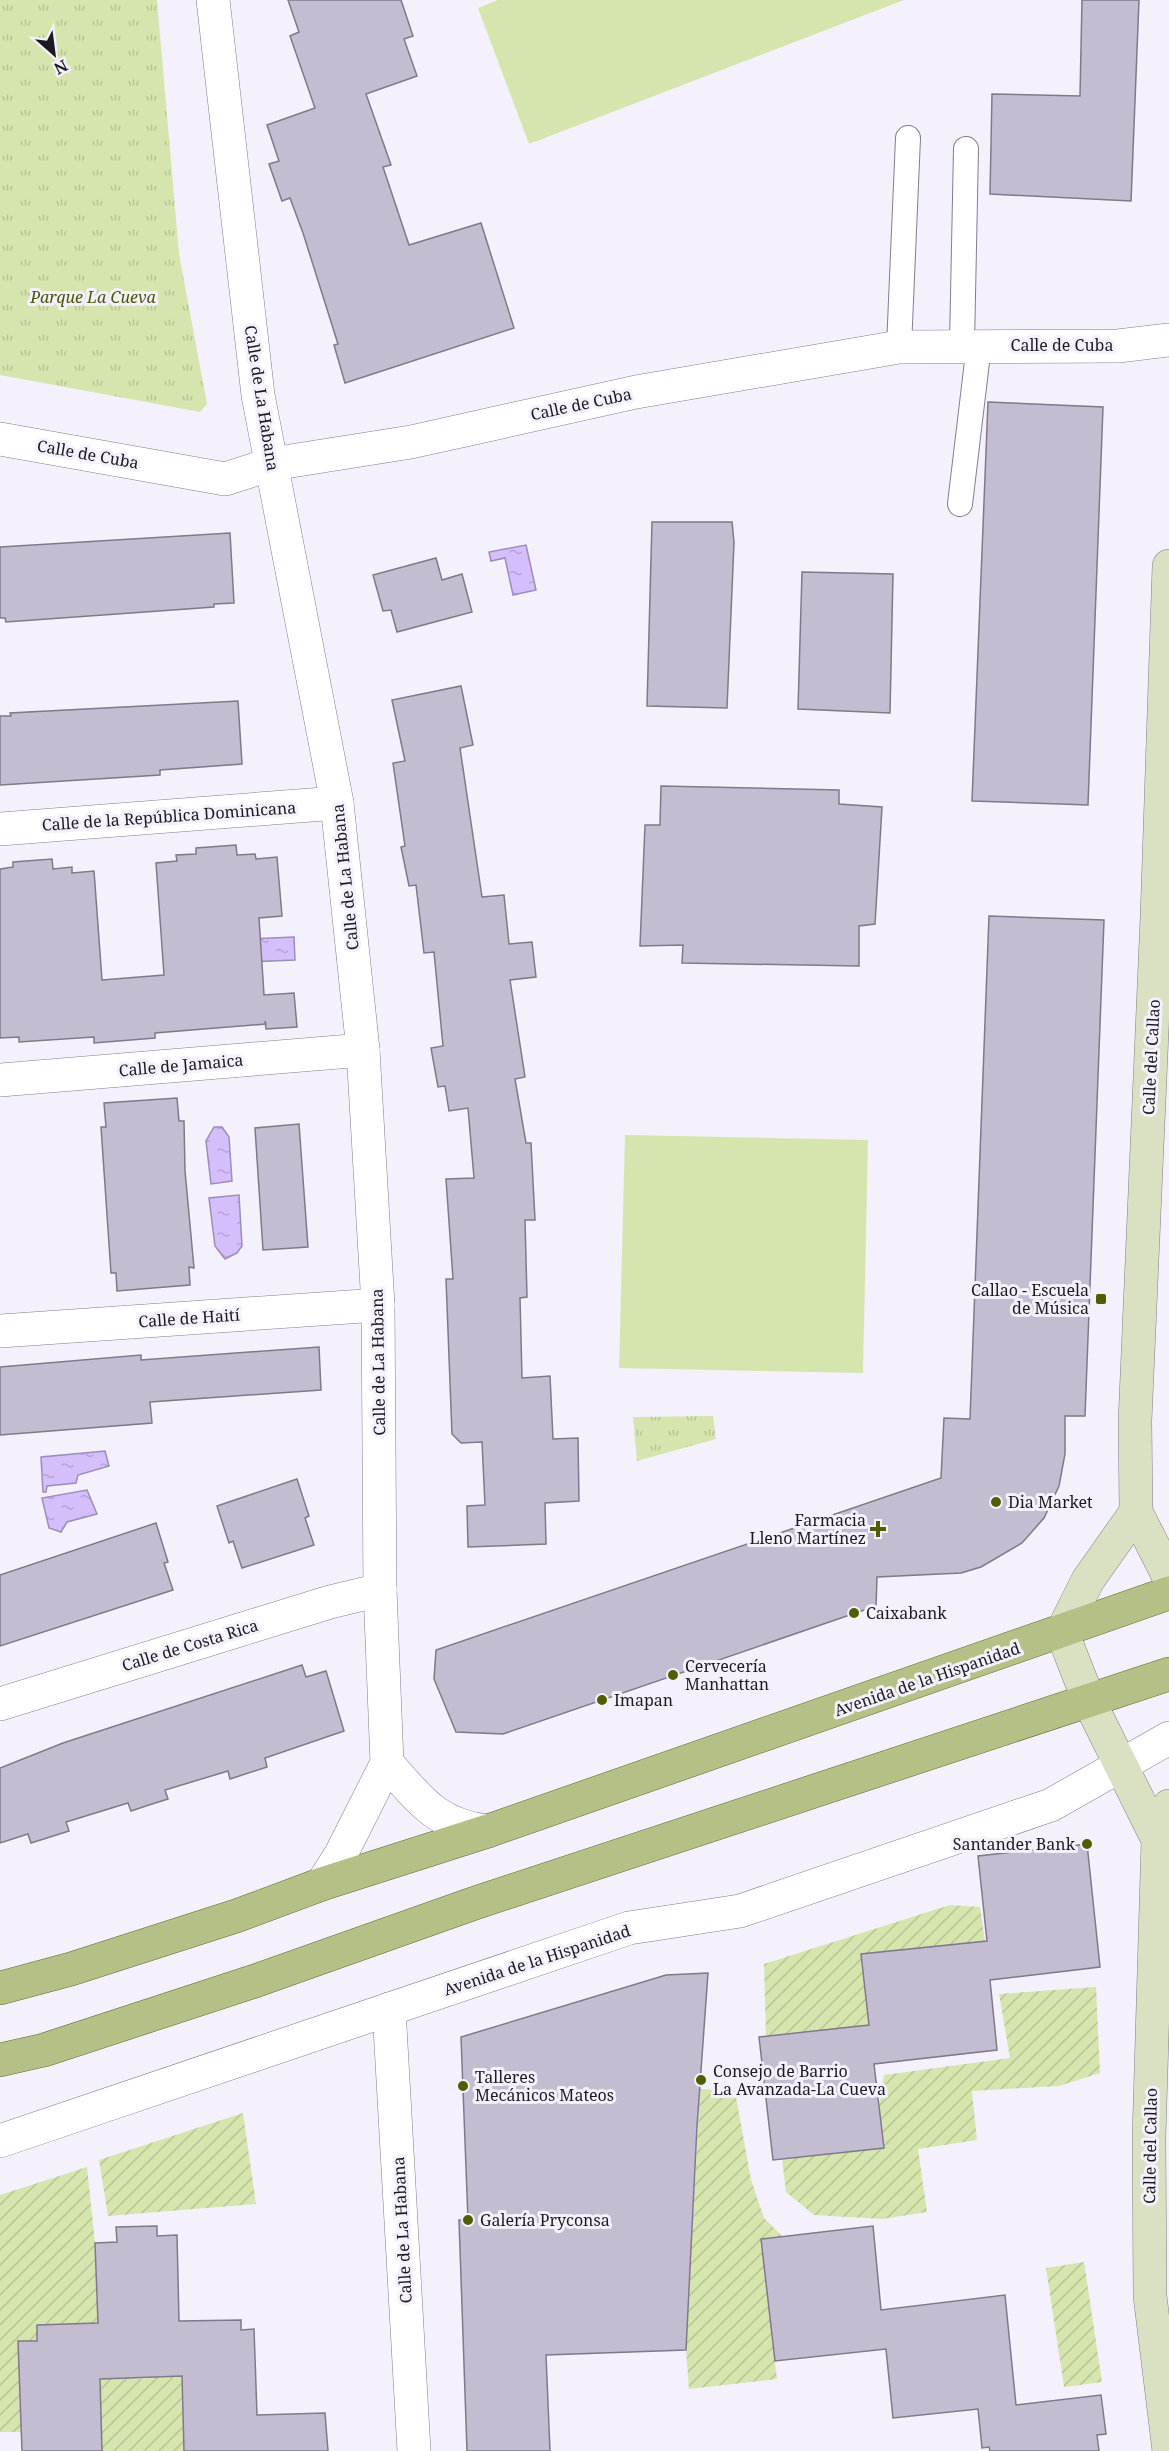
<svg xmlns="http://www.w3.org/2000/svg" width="1169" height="2451" viewBox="0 0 1169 2451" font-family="'Noto Serif',serif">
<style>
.park{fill:url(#park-tufts)}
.garden{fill:url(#garden-furrows)}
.pitch{fill:#d6e5ad}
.water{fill:url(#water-ripples);stroke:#9d8dba;stroke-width:1.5}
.building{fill:#c4bdd1;stroke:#7f798b;stroke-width:1.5}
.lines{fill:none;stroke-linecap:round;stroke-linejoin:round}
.lane-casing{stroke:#837d8f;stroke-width:26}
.street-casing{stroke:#837d8f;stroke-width:34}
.secondary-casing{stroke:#837d8f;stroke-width:34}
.primary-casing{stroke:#5e6b2d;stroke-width:34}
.lane{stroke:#fff;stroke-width:24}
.street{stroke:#fff;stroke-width:33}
.secondary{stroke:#dae0c2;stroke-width:33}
.primary{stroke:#b4c085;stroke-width:33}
.poi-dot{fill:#4f5e00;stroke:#f4f0fc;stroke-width:2}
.labels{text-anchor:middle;stroke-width:6;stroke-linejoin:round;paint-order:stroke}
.park-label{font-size:16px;font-style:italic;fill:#48550a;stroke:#f4f0fc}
.street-label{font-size:16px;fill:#1c1a21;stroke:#f4f0fc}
.poi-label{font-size:16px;fill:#1c1a21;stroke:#f4f0fc;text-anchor:start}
</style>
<defs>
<pattern id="park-tufts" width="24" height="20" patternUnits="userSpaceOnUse" patternTransform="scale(1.5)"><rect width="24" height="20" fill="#d6e5ad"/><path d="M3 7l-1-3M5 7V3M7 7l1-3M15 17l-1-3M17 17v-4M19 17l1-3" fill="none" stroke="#b7c495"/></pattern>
<pattern id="garden-furrows" width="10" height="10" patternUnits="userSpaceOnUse" patternTransform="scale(1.5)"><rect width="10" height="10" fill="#d6e5ad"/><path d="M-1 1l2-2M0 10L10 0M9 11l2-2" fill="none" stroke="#b7c495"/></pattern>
<pattern id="water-ripples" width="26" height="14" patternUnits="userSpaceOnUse" patternTransform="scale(1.5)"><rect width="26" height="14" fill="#d4befc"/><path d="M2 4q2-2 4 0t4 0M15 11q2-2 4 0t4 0" fill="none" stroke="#b5a3d8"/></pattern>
</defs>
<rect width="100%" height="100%" fill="#f4f0fc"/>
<g class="park">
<polygon points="0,0 157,0 179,254 207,404 200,412 0,375"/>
<polygon points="713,1416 716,1439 637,1461 633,1417"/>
</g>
<g class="garden">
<polygon points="950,1905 980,1907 985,1942 861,1954 869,2025 766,2037 764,1964"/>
<polygon points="1096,1987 1100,2073 1059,2086 972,2091 977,2140 918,2149 927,2212 882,2219 814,2215 786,2192 782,2159 883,2148 879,2107 884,2075 1010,2058 999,1994"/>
<polygon points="700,2089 735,2091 751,2180 764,2218 783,2237 761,2239 777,2379 689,2389 686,2350"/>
<polygon points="243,2113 256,2204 108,2216 99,2160"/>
<polygon points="87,2167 95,2243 98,2333 37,2325 37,2341 18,2342 21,2432 0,2432 0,2195"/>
<polygon points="1084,2262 1102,2382 1064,2387 1046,2268"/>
<path d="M99 2365C131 2383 149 2383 181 2367L184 2451H102Z"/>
</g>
<g class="pitch">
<polygon points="498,0 904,0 529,144 478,8"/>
<polygon points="625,1135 868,1140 863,1373 619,1368"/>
</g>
<g class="water">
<polygon points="526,545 536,590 513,595 505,558 491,561 489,552"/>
<polygon points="294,937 295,960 247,962 246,939"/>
<polygon points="214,1127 222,1127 229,1137 232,1181 211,1184 206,1141"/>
<polygon points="239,1195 242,1246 237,1253 225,1259 215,1246 209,1198"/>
<polygon points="105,1451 109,1466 78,1475 76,1483 47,1486 46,1492 43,1492 41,1457"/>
<polygon points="87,1490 97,1514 67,1522 61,1532 49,1528 42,1498"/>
</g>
<g class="building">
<polygon points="288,0 401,0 413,36 404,39 417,76 366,94 391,165 383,167 409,245 481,223 514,328 345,383 334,345 338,344 303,233 290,198 282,201 269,164 279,161 267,125 315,108 290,36 299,32"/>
<polygon points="1082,0 1139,0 1131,201 990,194 992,94 1080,96"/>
<polygon points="988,402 1103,407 1088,805 972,801"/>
<polygon points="652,522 732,522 734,542 727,708 647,706"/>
<polygon points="230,533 234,603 214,604 214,607 6,622 5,618 0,618 0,547"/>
<polygon points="436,558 442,580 462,574 472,612 397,632 391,610 383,611 373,575"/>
<polygon points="802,572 893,574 890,713 798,709"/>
<polygon points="461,686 473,745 460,748 482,897 504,895 509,944 532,942 536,977 510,980 525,1077 515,1079 526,1143 531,1143 535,1220 525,1220 527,1297 520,1298 522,1378 550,1376 553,1439 578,1438 579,1501 545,1503 546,1544 468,1547 467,1506 485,1505 482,1442 461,1443 452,1434 446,1279 453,1279 446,1179 474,1178 468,1108 449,1111 445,1086 438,1087 431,1048 443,1046 434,952 424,953 416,885 409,886 401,847 405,846 393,763 405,761 392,700"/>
<polygon points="238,701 242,764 160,770 160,775 0,785 0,716 11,716 10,713"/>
<polygon points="661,786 839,790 839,804 882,807 875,924 859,926 859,966 682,963 683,945 640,946 645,825 660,825"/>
<polygon points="236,845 237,855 255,854 256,859 277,857 282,916 259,918 264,995 294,993 297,1027 266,1029 265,1021 266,1024 155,1033 155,1038 94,1043 94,1037 19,1042 19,1037 0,1038 0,869 13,867 13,862 52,859 53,869 72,867 72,873 94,871 102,980 164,975 156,863 177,861 176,855 196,854 196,848"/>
<polygon points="989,916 1104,920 1085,1416 1065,1416 1065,1454 1059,1486 1044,1518 1022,1543 981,1567 961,1573 877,1577 876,1606 503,1734 456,1732 434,1679 436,1650 941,1478 944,1418 970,1419"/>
<polygon points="177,1098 179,1121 184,1121 185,1171 194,1268 189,1267 190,1285 117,1291 116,1273 111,1273 101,1127 106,1127 104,1103"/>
<polygon points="299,1124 308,1247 263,1250 255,1128"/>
<polygon points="319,1347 321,1390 150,1402 152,1423 0,1435 0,1367 141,1355 141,1360"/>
<polygon points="297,1479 309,1516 305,1518 314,1545 242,1568 233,1541 229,1543 217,1506"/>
<polygon points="156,1523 168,1562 164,1563 173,1590 0,1646 0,1575"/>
<polygon points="302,1665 306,1677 326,1671 344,1731 265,1758 267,1767 230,1779 228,1771 165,1790 168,1799 149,1805 131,1811 128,1803 66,1822 69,1831 31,1843 28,1834 0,1843 0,1768 63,1743"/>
<polygon points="1087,1844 1100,1967 990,1980 997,2050 874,2064 884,2148 773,2160 759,2037 869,2025 861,1954 987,1941 978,1856"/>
<polygon points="708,1973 697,2126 686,2350 546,2355 550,2451 467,2451 459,2220 468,2220 461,2037 666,1975"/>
<polygon points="157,2226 157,2236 177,2235 179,2321 241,2320 241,2330 254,2329 257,2415 325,2413 328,2451 184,2451 182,2376 100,2379 102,2451 22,2451 18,2341 37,2341 37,2325 98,2323 95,2243 117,2242 116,2227"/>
<polygon points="873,2226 881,2310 1005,2295 1016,2405 1101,2395 1106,2434 1097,2435 1099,2451 990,2451 989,2447 982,2448 978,2409 893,2418 886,2349 775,2361 761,2239"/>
</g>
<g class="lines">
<defs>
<g id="lane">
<polyline points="962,345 966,149"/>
<polyline points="899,347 908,138"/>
<polyline points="960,504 979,345"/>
</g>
<g id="street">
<polyline points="213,0 258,395 337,803 363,1050 378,1305 380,1590 387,1763 341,1854 322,1884"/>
<polyline points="0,439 225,479 272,464 411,442 636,392 899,347 1118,346 1169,340"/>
<polyline points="0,829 337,803"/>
<polyline points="0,1080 363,1050"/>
<polyline points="0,1331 378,1305"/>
<polyline points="0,1704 330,1602 380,1590"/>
<path d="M387 1763C419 1799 437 1826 488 1831"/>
<polyline points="389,2009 414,2451"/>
<polyline points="0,2141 629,1928 740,1911 1051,1805 1169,1738"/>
</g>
<g id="secondary">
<polyline points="1169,566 1157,917 1135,1421 1136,1512 1169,1577"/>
<polyline points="1136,1512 1088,1580 1062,1632 1089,1701 1158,1840"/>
<polyline points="1169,2451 1150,2296 1149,2137 1158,1840 1169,1806"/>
</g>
<g id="primary">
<polyline points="0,1988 71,1969 236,1916 322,1884 488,1831 1169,1593"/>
<polyline points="0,2060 44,2050 255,1981 475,1903 1169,1674"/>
</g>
</defs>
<use href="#lane" class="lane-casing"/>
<use href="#street" class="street-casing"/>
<use href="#secondary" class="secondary-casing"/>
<use href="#primary" class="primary-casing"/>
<use href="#lane" class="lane"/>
<use href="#street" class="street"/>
<use href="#secondary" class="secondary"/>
<use href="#primary" class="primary"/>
</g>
<g class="poi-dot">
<rect x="1095" y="1293" width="12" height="12" rx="3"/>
<circle cx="996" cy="1502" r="6"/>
<path d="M875 1520h6v6h6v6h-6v6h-6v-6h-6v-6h6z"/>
<circle cx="854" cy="1613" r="6"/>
<circle cx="673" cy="1675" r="6"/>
<circle cx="602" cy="1700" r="6"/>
<circle cx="1087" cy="1844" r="6"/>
<circle cx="701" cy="2080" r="6"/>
<circle cx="463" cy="2086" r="6"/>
<circle cx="468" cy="2220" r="6"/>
</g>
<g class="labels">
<g class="park-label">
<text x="93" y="303">Parque La Cueva</text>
</g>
<g class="street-label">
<text x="1062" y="351">Calle de Cuba</text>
<text transform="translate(262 398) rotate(81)" y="6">Calle de La Habana</text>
<text transform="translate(581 404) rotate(-12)" y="6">Calle de Cuba</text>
<text transform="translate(88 454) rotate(10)" y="6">Calle de Cuba</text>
<text transform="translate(169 816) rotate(-4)" y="6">Calle de la República Dominicana</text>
<text transform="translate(345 877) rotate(-96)" y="6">Calle de La Habana</text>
<text transform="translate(1151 1057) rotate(-87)" y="6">Calle del Callao</text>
<text transform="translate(181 1065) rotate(-5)" y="6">Calle de Jamaica</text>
<text transform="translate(189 1318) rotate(-4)" y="6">Calle de Haití</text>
<text transform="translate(378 1362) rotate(-91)" y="6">Calle de La Habana</text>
<text transform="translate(190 1645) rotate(-17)" y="6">Calle de Costa Rica</text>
<text transform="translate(927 1679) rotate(-19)" y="6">Avenida de la Hispanidad</text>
<text transform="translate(537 1960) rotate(-18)" y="6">Avenida de la Hispanidad</text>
<text transform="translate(1150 2146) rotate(-89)" y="6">Calle del Callao</text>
<text transform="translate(402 2230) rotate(-93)" y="6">Calle de La Habana</text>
</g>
<g class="poi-label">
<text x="1089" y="1296" text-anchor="end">Callao - Escuela<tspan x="1089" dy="18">de Música</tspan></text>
<text x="1008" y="1508">Dia Market</text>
<text x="866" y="1526" text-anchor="end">Farmacia<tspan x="866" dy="18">Lleno Martínez</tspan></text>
<text x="866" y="1619">Caixabank</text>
<text x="685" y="1672">Cervecería<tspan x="685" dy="18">Manhattan</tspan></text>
<text x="614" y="1706">Imapan</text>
<text x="1075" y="1850" text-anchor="end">Santander Bank</text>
<text x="713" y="2077">Consejo de Barrio<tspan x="713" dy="18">La Avanzada-La Cueva</tspan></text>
<text x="475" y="2083">Talleres<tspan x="475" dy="18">Mecánicos Mateos</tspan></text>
<text x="480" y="2226">Galería Pryconsa</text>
</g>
</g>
<g transform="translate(54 54) rotate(152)" stroke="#f4f0fc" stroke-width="4.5" paint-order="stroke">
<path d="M0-4.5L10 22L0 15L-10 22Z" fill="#1c1a21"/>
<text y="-9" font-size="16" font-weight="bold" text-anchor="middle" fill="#1c1a21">N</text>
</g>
</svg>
